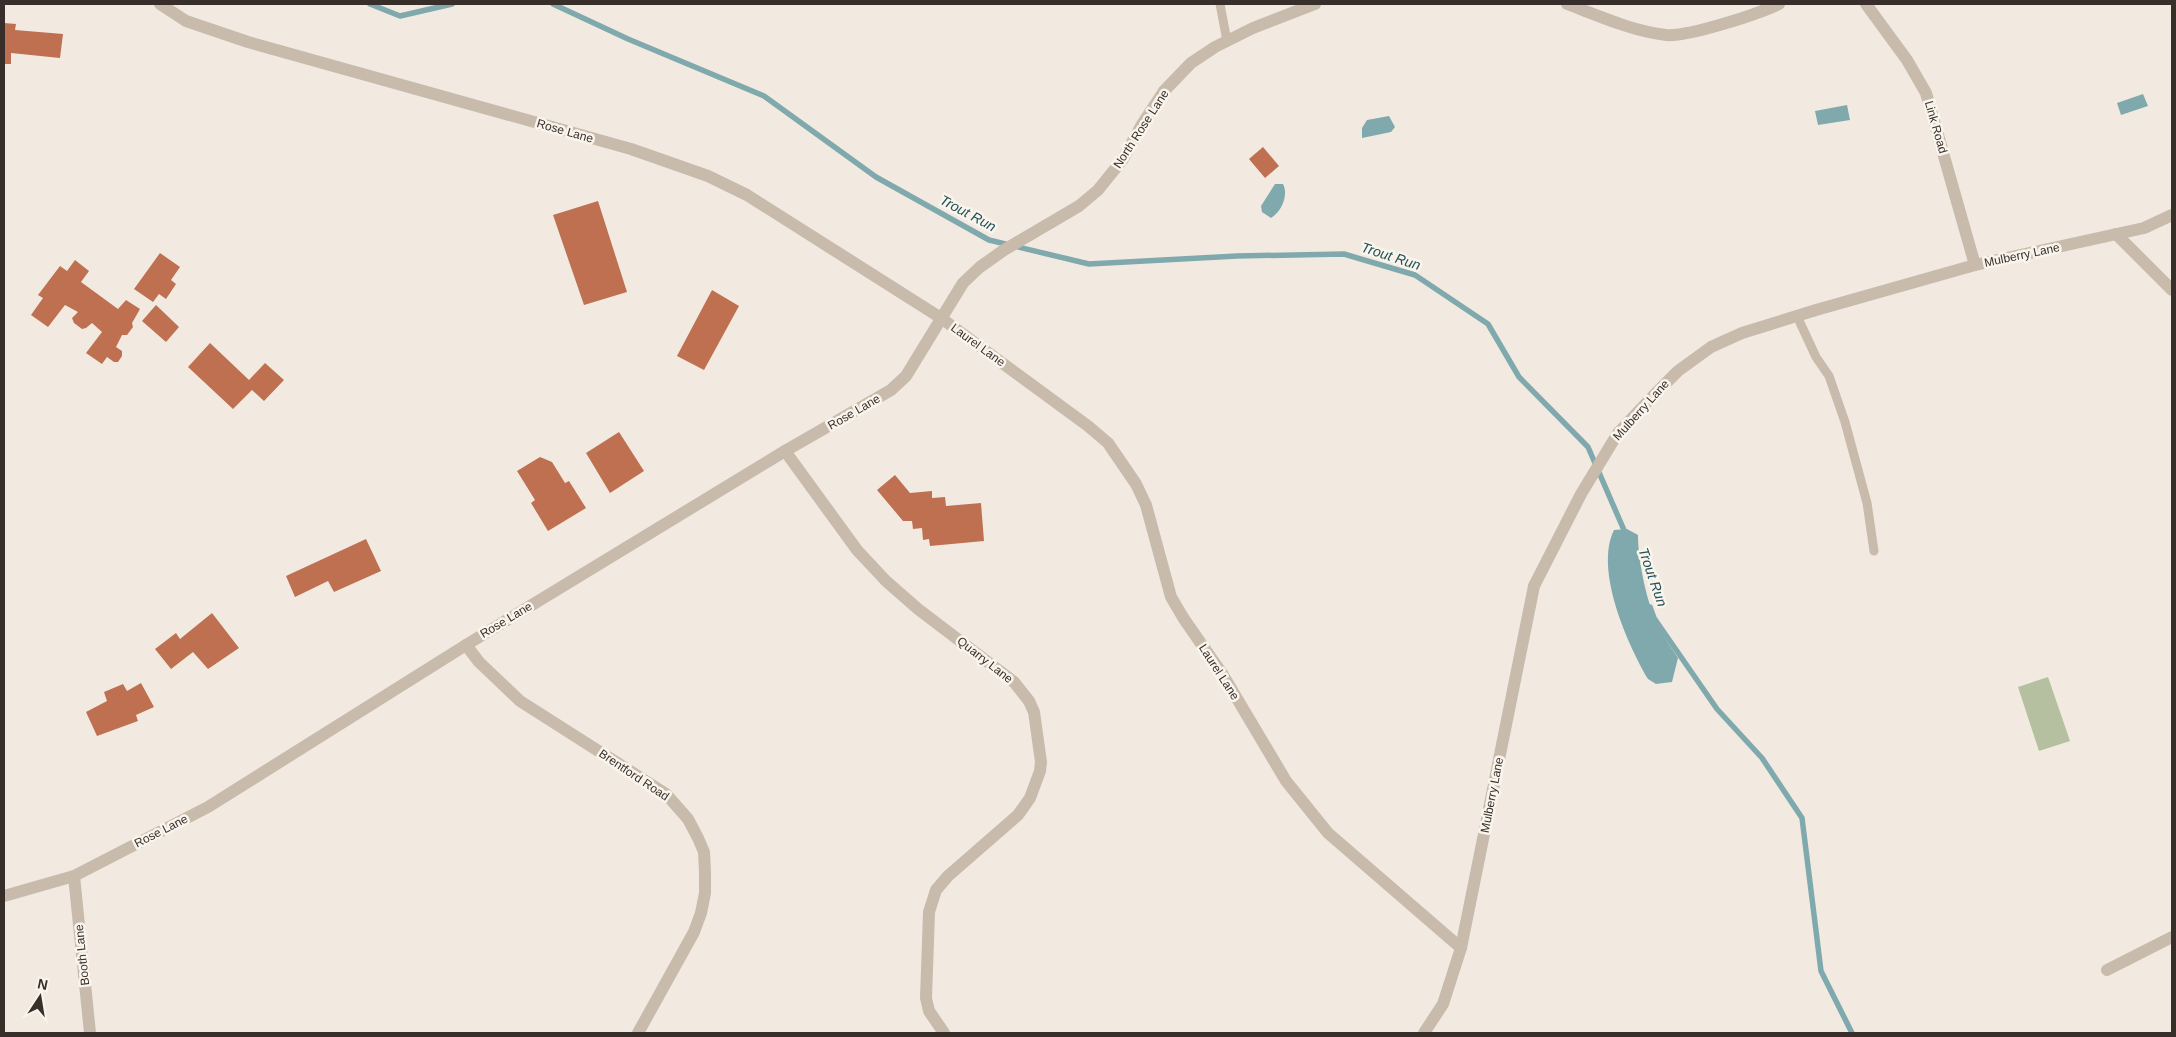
<svg xmlns="http://www.w3.org/2000/svg" width="2176" height="1037" viewBox="0 0 2176 1037" font-family="Helvetica,sans-serif">
<style>
.green{fill:#b4c0a0}
.water{fill:#80a9ad}
.lines{fill:none;stroke-linecap:round;stroke-linejoin:round}
.stream{stroke:#80a9ad;stroke-width:5.5}
.building{fill:#be7051}
.service{stroke:#c9bbac;stroke-width:9}
.minor{stroke:#c9bbac;stroke-width:12}
.labels{text-anchor:middle;stroke-width:5;stroke-linejoin:round;paint-order:stroke}
.street-label{font-size:12px;fill:#382f2b;stroke:#f9f4ec}
.water-label{font-size:14px;font-style:italic;fill:#225157;stroke:#f9f4ec}
</style>
<rect width="100%" height="100%" fill="#f2eae0"/>
<polygon class="green" points="2048,677 2070,741 2039,751 2018,687"/>
<g class="water">
<polygon points="2143,94 2148,106 2121,115 2117,103"/>
<polygon points="1847,105 1850,120 1818,125 1815,111"/>
<polygon points="1389,116 1395,127 1391,132 1362,138 1362,128 1367,120"/>
<path d="M1275 184H1283C1289 195 1281 212 1271 218L1262 212 1261 206Z"/>
<path d="M1627 529 1638 535C1638 561 1647 606 1660 629 1665 639 1672 649 1678 658L1672 682 1656 684 1648 679C1628 645 1594 570 1614 530Z"/>
</g>
<g class="lines">
<g class="stream">
<polyline points="370,4 400,16 452,4"/>
<polyline points="553,4 628,39 764,96 876,177 989,240 1089,264 1237,256 1344,254 1415,275 1488,324 1519,377 1588,447 1627,537"/>
<polyline points="1650,607 1654,618 1717,709 1762,758 1802,818 1821,971 1852,1033"/>
</g>
</g>
<g class="building">
<polygon points="4,23 16,24 15,30 63,34 60,58 11,53 11,64 4,64"/>
<polygon points="1263,147 1279,166 1265,178 1249,159"/>
<polygon points="598,201 627,292 584,305 553,215"/>
<polygon points="160,253 180,267 171,280 176,284 166,299 159,294 153,302 134,289"/>
<polygon points="75,260 89,271 81,282 118,309 126,300 140,309 132,323 133,327 127,335 122,335 116,347 122,351 122,356 118,362 114,362 107,357 102,364 86,353 102,332 92,323 86,328 82,329 74,323 72,318 78,312 65,305 48,327 31,315 43,298 38,295 60,266 67,271"/>
<polygon points="712,290 739,306 704,370 677,356"/>
<polygon points="156,305 179,327 166,342 142,321"/>
<polygon points="210,343 249,380 265,363 284,380 264,401 252,390 233,409 188,367"/>
<polygon points="619,432 644,471 610,493 586,453"/>
<polygon points="540,457 552,462 565,483 569,481 586,508 548,531 531,503 535,500 517,471"/>
<polygon points="895,475 910,493 932,491 932,498 945,497 946,506 981,503 984,541 930,546 929,539 923,540 922,528 913,529 912,521 903,521 877,490"/>
<polygon points="366,539 381,571 334,592 328,581 295,597 286,576"/>
<polygon points="212,613 239,648 208,669 193,652 171,669 155,649 176,633 180,639"/>
<polygon points="141,683 154,707 136,715 138,721 97,736 86,712 107,701 104,692 123,684 127,691"/>
</g>
<g class="lines">
<g class="service">
<polyline points="1220,4 1227,41"/>
<polyline points="1797,316 1816,357 1829,376 1845,422 1867,503 1874,551"/>
</g>
<g class="minor">
<polyline points="160,4 186,21 248,42 631,149 708,176 747,195 941,318 1088,426 1108,443 1136,484 1146,505 1171,597 1184,619 1223,675 1286,781 1328,833 1461,948 1443,1004 1424,1033"/>
<path d="M1567 4C1599 16 1632 31 1666 35 1688 37 1758 14 1779 4"/>
<polyline points="1866,4 1907,60 1926,93 1975,265"/>
<polyline points="2116,234 2172,290"/>
<polyline points="785,451 857,550 886,581 918,609 1014,682 1029,701 1034,712 1041,762 1040,771 1030,798 1018,815 948,876 936,890 929,912 926,998 929,1011 944,1033"/>
<polyline points="466,645 479,662 520,701 666,794 688,819 698,838 704,852 705,872 705,893 701,913 694,932 638,1033"/>
<polyline points="74,876 90,1033"/>
<polyline points="4,896 74,876 208,807 466,645 785,451 891,390 906,376 963,283 980,267 1004,250 1079,206 1098,190 1123,159 1141,126 1164,91 1191,63 1215,47 1253,28 1315,4"/>
<polyline points="1461,948 1534,586 1581,494 1618,433 1653,396 1678,371 1711,347 1742,333 1816,310 1975,265 2144,228 2172,215"/>
<polyline points="2107,970 2172,937"/>
</g>
</g>
<g class="labels">
<g class="street-label">
<text transform="translate(1936 127) rotate(74)" y="4">Link Road</text>
<text transform="translate(1141 129) rotate(-57)" y="4">North Rose Lane</text>
<text transform="translate(565 131) rotate(16)" y="4">Rose Lane</text>
<text transform="translate(2022 255) rotate(-12)" y="4">Mulberry Lane</text>
<text transform="translate(978 345) rotate(36)" y="4">Laurel Lane</text>
<text transform="translate(1641 410) rotate(-48)" y="4">Mulberry Lane</text>
<text transform="translate(854 412) rotate(-30)" y="4">Rose Lane</text>
<text transform="translate(506 620) rotate(-31)" y="4">Rose Lane</text>
<text transform="translate(985 660) rotate(38)" y="4">Quarry Lane</text>
<text transform="translate(1219 672) rotate(57)" y="4">Laurel Lane</text>
<text transform="translate(634 775) rotate(34)" y="4">Brentford Road</text>
<text transform="translate(1492 795) rotate(-79)" y="4">Mulberry Lane</text>
<text transform="translate(161 831) rotate(-27)" y="4">Rose Lane</text>
<text transform="translate(82 955) rotate(-96)" y="4">Booth Lane</text>
</g>
<g class="water-label">
<text transform="translate(968 213) rotate(28)" y="5">Trout Run</text>
<text transform="translate(1391 256) rotate(18)" y="5">Trout Run</text>
<text transform="translate(1653 577) rotate(71)" y="5">Trout Run</text>
</g>
</g>
<rect width="2176" height="1037" fill="none" stroke="#382f2b" stroke-width="10"/>
<g transform="translate(40 997) rotate(12)" stroke="#f9f4ec" stroke-width="4" paint-order="stroke">
<path d="M0-4L9 19L0 12L-9 19Z" fill="#382f2b"/>
<text y="-8" font-size="14" font-weight="bold" text-anchor="middle" fill="#382f2b">N</text>
</g>
</svg>
